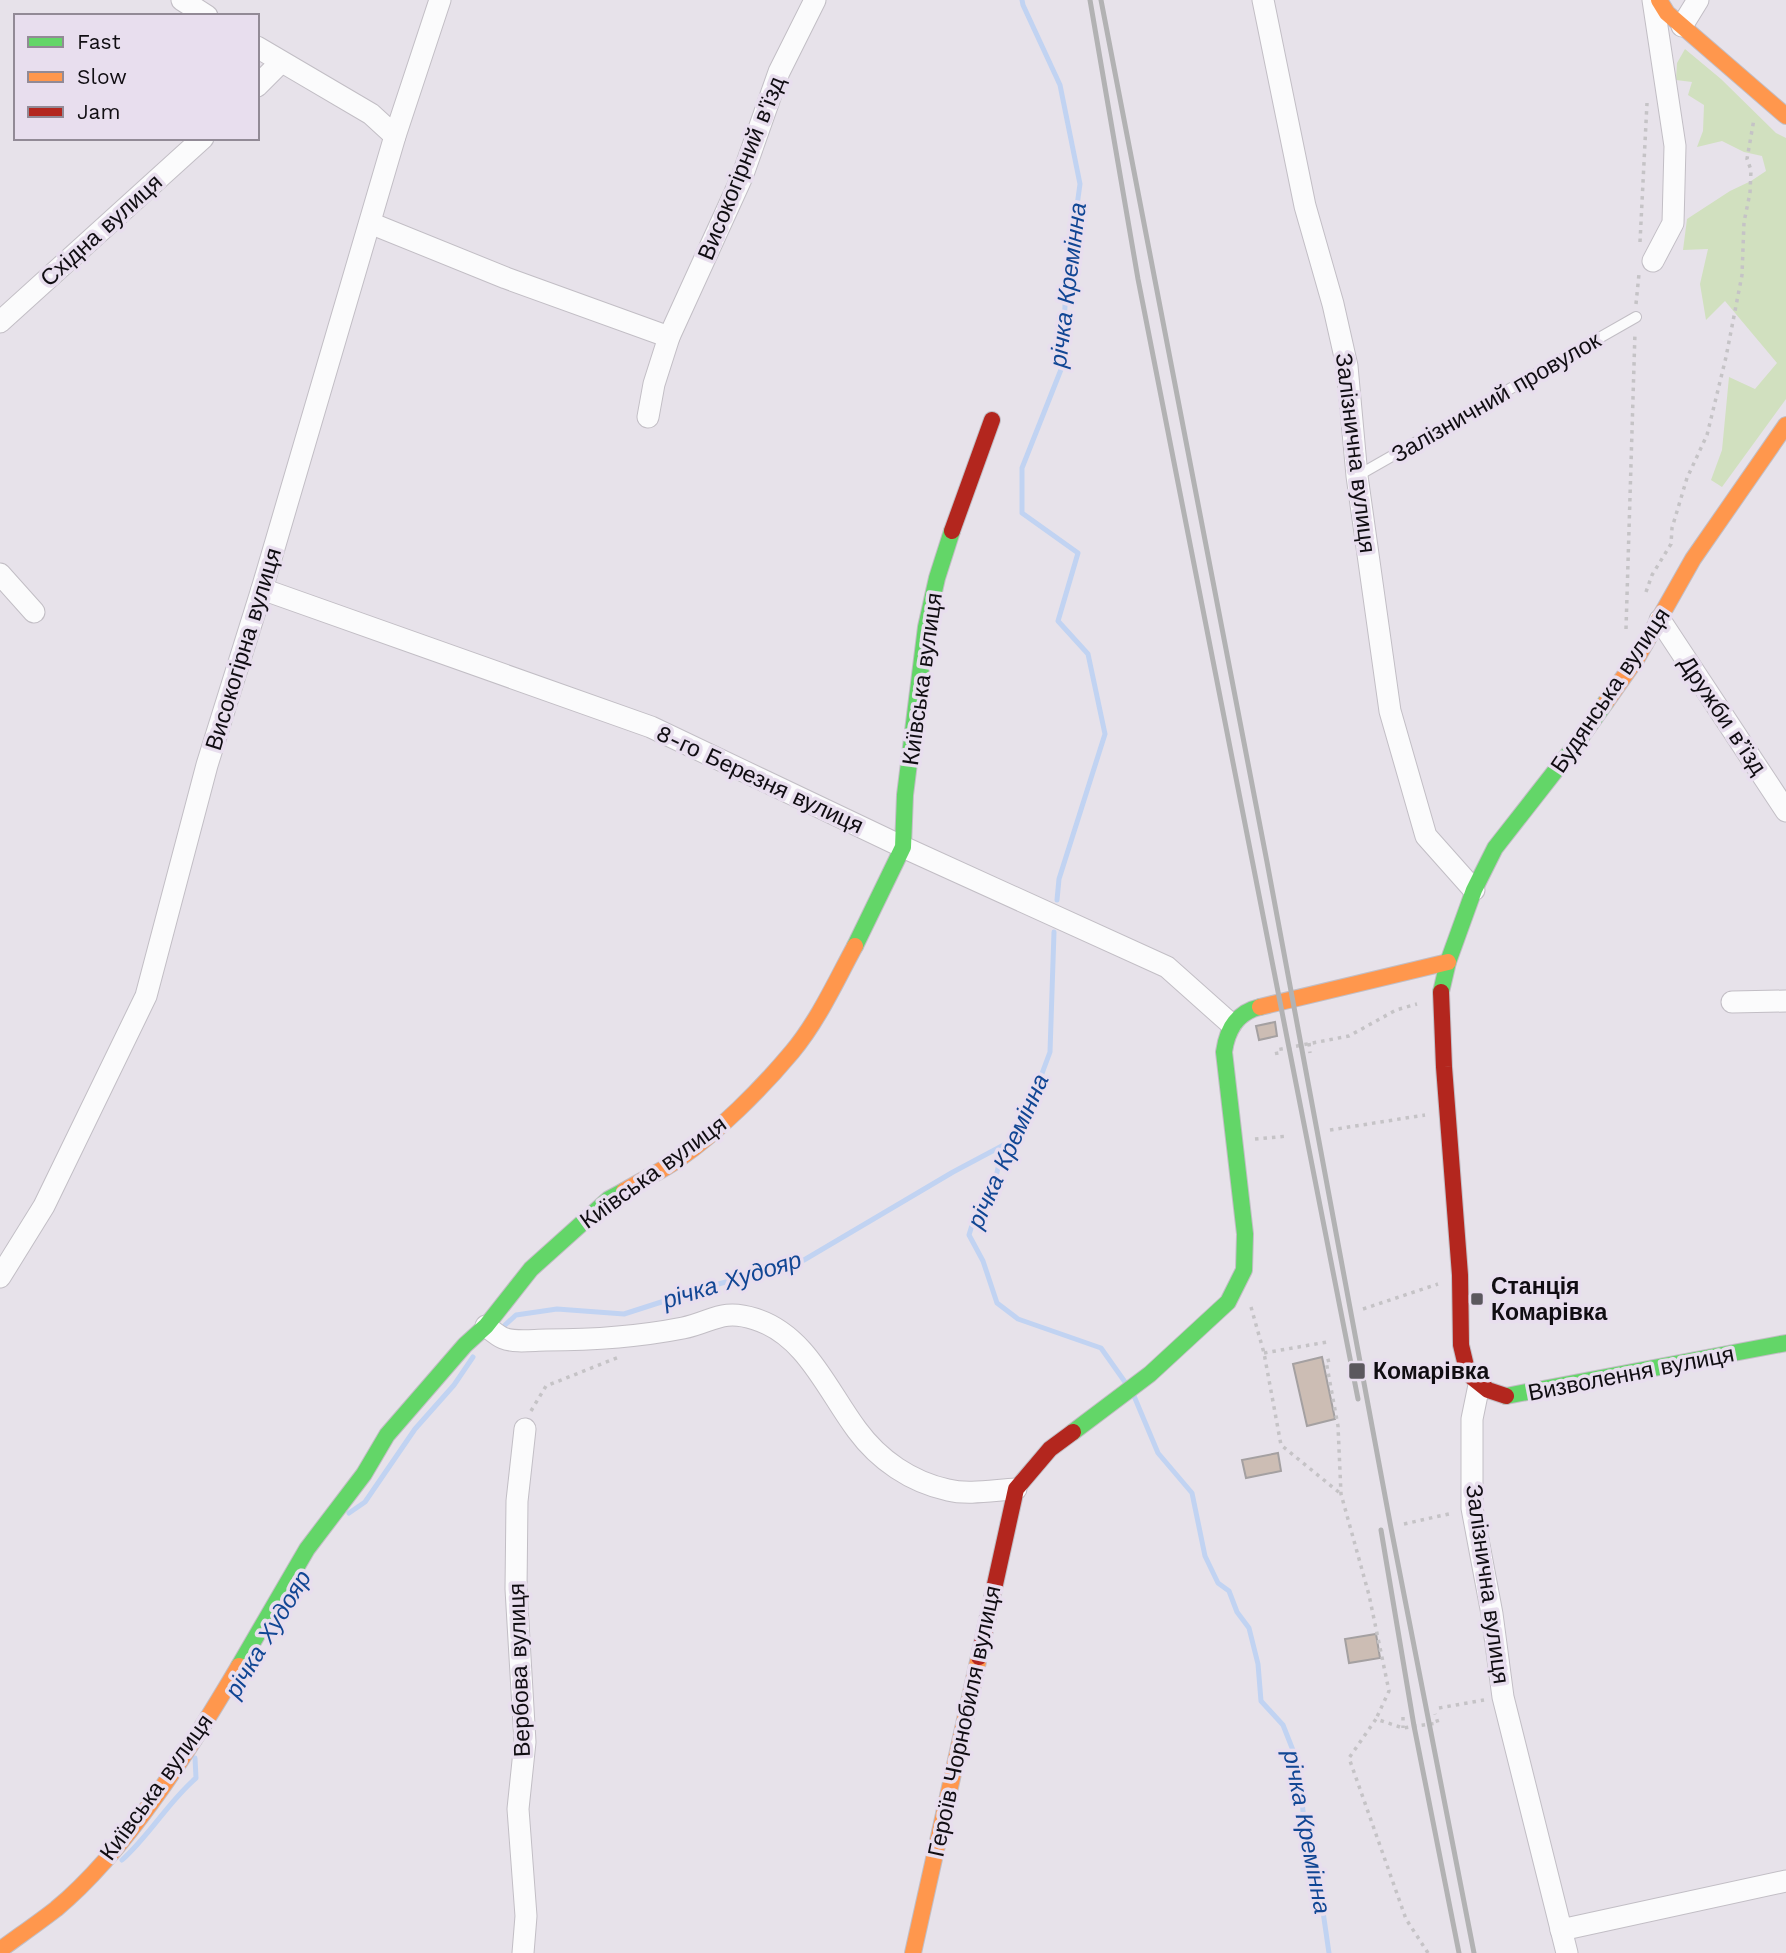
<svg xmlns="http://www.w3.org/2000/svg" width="1786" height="1953" viewBox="0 0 1786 1953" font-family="'Work Sans',sans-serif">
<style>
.green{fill:#d1e0bf}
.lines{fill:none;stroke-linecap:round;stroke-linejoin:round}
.stream{stroke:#c1d3f2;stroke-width:5}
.building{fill:#ccbdb4;stroke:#a4a0a1;stroke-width:2}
.lane-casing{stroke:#c2bec5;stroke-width:12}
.street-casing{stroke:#c2bec5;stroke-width:23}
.fast-casing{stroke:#c2bec5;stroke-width:18}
.slow-casing{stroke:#c2bec5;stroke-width:18}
.jam-casing{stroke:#c2bec5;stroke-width:18}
.path{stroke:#c5c3c6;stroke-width:3.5;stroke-dasharray:3.5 5;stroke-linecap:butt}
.lane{stroke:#fbfbfc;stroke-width:10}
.street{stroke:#fbfbfc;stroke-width:21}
.fast{stroke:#63d668;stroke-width:16}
.slow{stroke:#ff974d;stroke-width:16}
.jam{stroke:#b3261e;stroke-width:16}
.rail{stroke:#b2b2b3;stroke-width:5}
.poi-dot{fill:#5b585e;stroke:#e8deee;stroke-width:2.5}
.labels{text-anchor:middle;stroke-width:7;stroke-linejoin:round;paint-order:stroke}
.street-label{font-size:23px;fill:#100d12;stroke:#e8deee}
.poi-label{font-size:23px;font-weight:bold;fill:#100d12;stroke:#e8deee;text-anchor:start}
.water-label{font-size:24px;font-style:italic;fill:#114694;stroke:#e8deee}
</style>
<rect width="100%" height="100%" fill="#e7e2ea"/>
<polygon class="green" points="1685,49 1721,79 1776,133 1786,138 1786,399 1722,487 1711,480 1722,450 1729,377 1755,389 1777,363 1725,301 1706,320 1700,284 1708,249 1683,250 1687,219 1730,191 1751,181 1766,171 1762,156 1744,152 1722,141 1697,147 1703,131 1704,105 1688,95 1692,82 1676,80 1677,63"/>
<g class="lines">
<g class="stream">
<polyline points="1022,0 1023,5 1060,85 1080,184 1066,285 1062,367 1022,468 1022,513 1078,553 1058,621 1088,654 1105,734 1059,879 1057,900"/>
<polyline points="1054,932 1050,1052 1018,1138 998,1168 994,1185 976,1212 969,1235 983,1261 997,1303 1018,1319 1101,1348 1125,1382"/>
<polyline points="505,1325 516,1315 557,1309 624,1314 708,1287 804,1260 953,1172 1015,1139"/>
<polyline points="1134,1396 1158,1453 1192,1493 1205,1556 1218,1583 1229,1591 1237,1612 1249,1628 1258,1664 1261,1701 1283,1725 1298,1763 1306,1840 1318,1877 1329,1953"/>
<polyline points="349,1513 365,1502 415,1429 454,1385 473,1357"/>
<path d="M122 1860C150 1835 168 1802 196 1778L195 1758"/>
</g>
</g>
<g class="building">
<polygon points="1275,1022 1277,1036 1259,1040 1256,1026"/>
<polygon points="1322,1357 1335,1419 1307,1426 1293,1364"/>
<polygon points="1278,1453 1281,1471 1246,1478 1242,1460"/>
<polygon points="1376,1634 1380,1658 1349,1663 1345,1639"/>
</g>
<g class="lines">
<defs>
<polyline id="lane" points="1357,476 1636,317"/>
<g id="street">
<polyline points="182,0 207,16"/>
<polyline points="1263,0 1305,206 1333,304 1347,366 1357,476 1390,711 1426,836 1474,890"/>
<polyline points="1653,0 1675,146 1673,223 1653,261"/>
<polyline points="1682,26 1698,0"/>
<polyline points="257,47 371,114 395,136"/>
<polyline points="257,86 281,62"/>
<polyline points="370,223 506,278 669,337"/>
<polyline points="0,322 203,138"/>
<polyline points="648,417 654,384 669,337 742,177 779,72 815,0"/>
<polyline points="0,574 34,612"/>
<polyline points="262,589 651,727 903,847 1167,967 1231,1024"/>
<polyline points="1660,620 1786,811"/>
<polyline points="1732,1002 1786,1001"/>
<polyline points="0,1277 44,1206 146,996 207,765 262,589 395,136 440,0"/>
<path d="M486 1326C491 1330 498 1336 503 1338 515 1343 533 1340 546 1340 592 1340 637 1337 683 1328 712 1322 722 1308 755 1319 806 1335 827 1390 857 1430 879 1460 911 1482 948 1490 968 1495 995 1490 1016 1489"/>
<polyline points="1479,1385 1472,1419 1472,1508 1492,1614 1503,1697 1567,1953"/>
<polyline points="1561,1930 1786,1881"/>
<polyline points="523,1953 526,1916 518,1809 525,1742 516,1589 517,1501 525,1429"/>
</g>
<g id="fast">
<polyline points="855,946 903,847 905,795 926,627 937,578 952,531"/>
<polyline points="1441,992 1448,962 1474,890 1495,848 1574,747 1606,702"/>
<polyline points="1506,1396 1786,1343"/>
<path d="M1073 1432 1150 1374 1228 1302 1244 1270 1245 1234 1224 1052C1227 1030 1237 1012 1260 1007"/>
<polyline points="239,1666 307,1549 364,1474 387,1435 465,1345 486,1326 531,1269 609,1199 624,1191"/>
</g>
<g id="slow">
<polyline points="1659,0 1667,13 1786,116"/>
<polyline points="1606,702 1637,658 1693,559 1786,425"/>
<polyline points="1260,1007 1448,962"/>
<path d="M624 1191C642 1180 662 1171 679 1159 719 1131 761 1089 792 1052 818 1021 836 981 855 946"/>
<path d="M0 1950C19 1936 38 1923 56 1909 127 1850 192 1746 239 1666"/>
<polyline points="913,1953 979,1657"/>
</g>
<g id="jam">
<polyline points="952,531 992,420"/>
<polyline points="1441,992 1444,1067 1460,1275 1461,1345 1466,1366 1473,1378 1488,1390 1506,1396"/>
<polyline points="979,1657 1016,1489 1050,1449 1073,1432"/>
</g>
</defs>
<use href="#lane" class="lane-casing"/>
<use href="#street" class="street-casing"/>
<use href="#fast" class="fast-casing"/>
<use href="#slow" class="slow-casing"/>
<use href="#jam" class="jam-casing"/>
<g class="path">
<polyline points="1640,242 1647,103"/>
<polyline points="1636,304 1639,274"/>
<polyline points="1646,592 1652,575 1671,544 1672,528 1687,478 1707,435 1726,357 1742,275 1744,222 1750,193 1751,170 1747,159 1754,119"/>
<polyline points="1626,629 1635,332"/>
<polyline points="1309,1043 1310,1053"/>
<polyline points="1277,1055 1276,1050 1349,1036 1396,1010 1417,1004"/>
<polyline points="1330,1130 1425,1115"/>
<polyline points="1255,1139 1288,1136"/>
<polyline points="1251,1307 1264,1353 1281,1445 1341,1494"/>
<polyline points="1363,1309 1438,1284"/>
<polyline points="1264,1353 1327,1342"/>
<polyline points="1330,1360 1326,1361 1338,1426 1341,1494 1369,1595 1389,1691 1376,1719"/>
<polyline points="531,1411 546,1386 619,1357"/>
<polyline points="1404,1524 1453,1513"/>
<polyline points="1439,1708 1484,1700"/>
<polyline points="1403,1717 1403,1728"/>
<polyline points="1428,1953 1406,1919 1349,1758 1376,1719 1403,1728 1438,1723 1435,1714"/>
</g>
<use href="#lane" class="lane"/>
<use href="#street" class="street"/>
<use href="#fast" class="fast"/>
<use href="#slow" class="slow"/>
<use href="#jam" class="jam"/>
<g class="rail">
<polyline points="1090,0 1138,279 1358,1399"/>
<polyline points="1101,0 1267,862 1391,1528 1474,1953"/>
<polyline points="1381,1530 1414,1726 1459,1953"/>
</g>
</g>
<g class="poi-dot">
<rect x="1470" y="1292" width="14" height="14" rx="3.5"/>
<rect x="1348" y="1362" width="18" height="18" rx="3.5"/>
</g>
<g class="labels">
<g class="street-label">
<text transform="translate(741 168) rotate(-68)" y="8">Високогірний в'їзд</text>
<text transform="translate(101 230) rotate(-42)" y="8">Східна вулиця</text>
<text transform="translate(1496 397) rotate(-30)" y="8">Залізничний провулок</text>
<text transform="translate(1356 453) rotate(83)" y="8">Залізнична вулиця</text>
<text transform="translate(243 649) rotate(-73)" y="8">Високогірна вулиця</text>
<text transform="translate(922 679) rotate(-82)" y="8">Київська вулиця</text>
<text transform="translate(1610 690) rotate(-56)" y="8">Будянська вулиця</text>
<text transform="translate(1723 715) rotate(56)" y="8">Дружби в’їзд</text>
<text transform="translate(760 779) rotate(25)" y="8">8-го Березня вулиця</text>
<text transform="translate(653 1172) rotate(-36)" y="8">Київська вулиця</text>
<text transform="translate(1631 1373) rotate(-11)" y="8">Визволення вулиця</text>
<text transform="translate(1488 1584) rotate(82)" y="8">Залізнична вулиця</text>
<text transform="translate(519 1670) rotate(-92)" y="8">Вербова вулиця</text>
<text transform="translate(964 1721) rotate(-78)" y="8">Героїв Чорнобиля вулиця</text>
<text transform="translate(156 1787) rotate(-54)" y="8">Київська вулиця</text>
</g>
<g class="poi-label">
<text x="1491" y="1294">Станція<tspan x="1491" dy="26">Комарівка</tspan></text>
<text x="1373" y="1379">Комарівка</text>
</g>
<g class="water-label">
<text transform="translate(1068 285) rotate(-83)" y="8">річка Кремінна</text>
<text transform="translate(1008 1151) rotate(-66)" y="8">річка Кремінна</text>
<text transform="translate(732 1280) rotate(-17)" y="8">річка Худояр</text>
<text transform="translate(268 1634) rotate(-59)" y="8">річка Худояр</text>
<text transform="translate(1307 1832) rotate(79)" y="8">річка Кремінна</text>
</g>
</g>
<rect x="14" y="14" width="245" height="126" fill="#e8deee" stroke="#928a96" stroke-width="2"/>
<rect x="28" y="37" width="35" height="10" fill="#63d668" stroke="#928a96" stroke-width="2"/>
<text x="77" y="49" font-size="21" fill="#100d12">Fast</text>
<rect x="28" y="72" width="35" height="10" fill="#ff974d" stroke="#928a96" stroke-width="2"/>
<text x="77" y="84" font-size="21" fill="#100d12">Slow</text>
<rect x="28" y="107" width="35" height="10" fill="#b3261e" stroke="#928a96" stroke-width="2"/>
<text x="77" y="119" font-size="21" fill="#100d12">Jam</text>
</svg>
